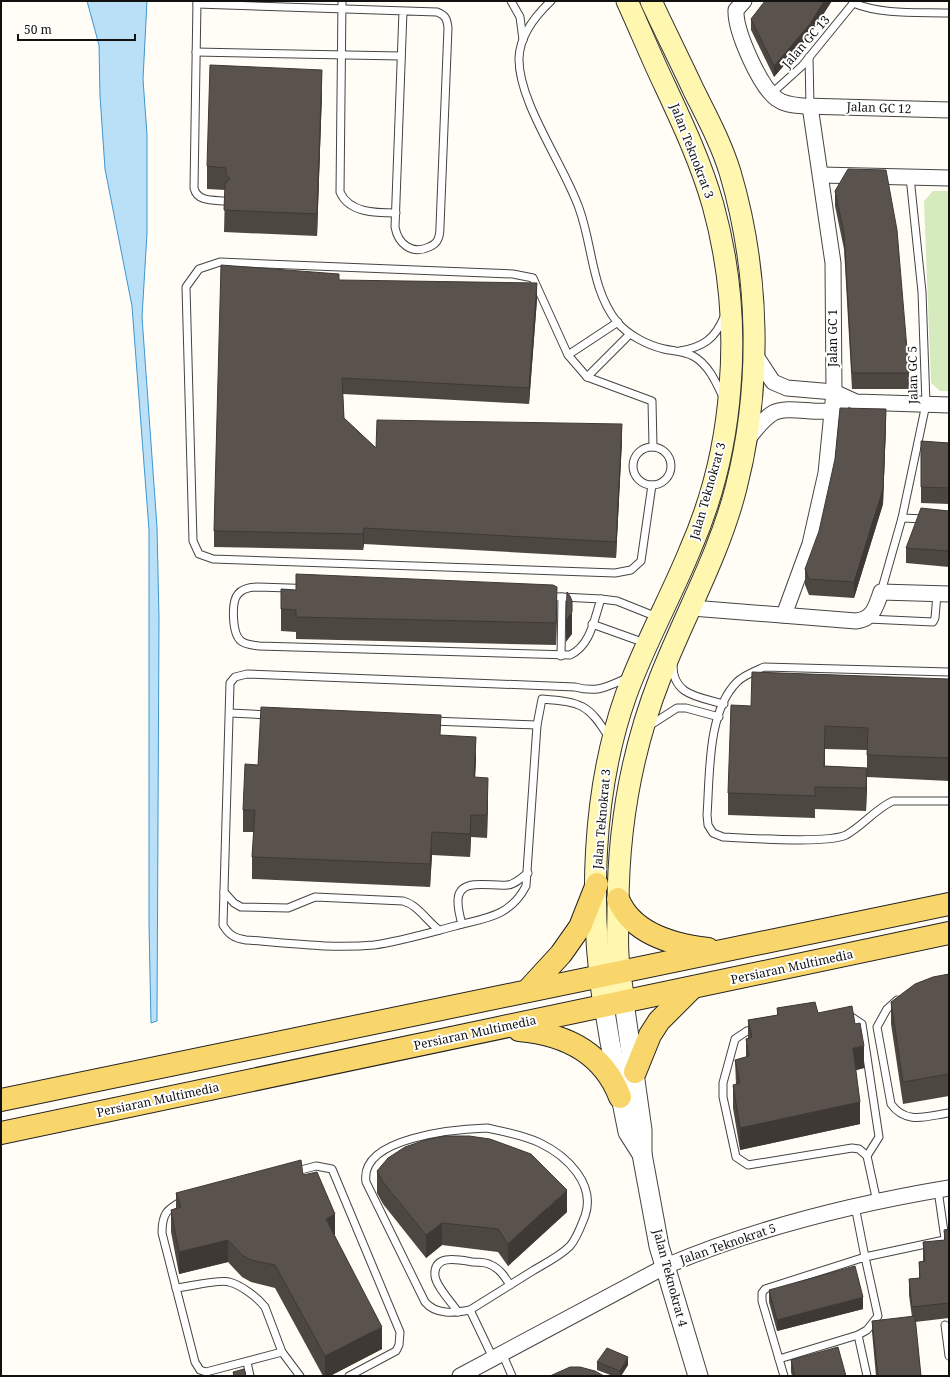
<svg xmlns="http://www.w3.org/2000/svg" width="950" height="1377" viewBox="0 0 950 1377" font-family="'Noto Serif',serif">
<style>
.grass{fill:#d5ebbd}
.water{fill:#b9e0f7;stroke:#3f96cf}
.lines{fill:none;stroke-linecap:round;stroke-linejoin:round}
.service-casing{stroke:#444;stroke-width:9}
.minor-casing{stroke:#444;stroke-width:17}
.tertiary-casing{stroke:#444;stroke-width:21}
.secondary-casing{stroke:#333;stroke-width:23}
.primary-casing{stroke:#222;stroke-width:24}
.service{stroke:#fff;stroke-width:7}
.minor{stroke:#fff;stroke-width:15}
.tertiary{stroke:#fff;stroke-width:19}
.secondary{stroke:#fff6b0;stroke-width:21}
.primary{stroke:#f9d66b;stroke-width:22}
.wall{fill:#4d4742;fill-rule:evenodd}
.shaded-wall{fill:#3f3936}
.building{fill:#5a524d;stroke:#3f3936}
.labels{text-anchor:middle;stroke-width:4;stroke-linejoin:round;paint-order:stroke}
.street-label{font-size:12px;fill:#111;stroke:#fff}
</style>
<rect width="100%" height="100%" fill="#fffdf5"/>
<polygon class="grass" points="933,191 949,191 949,391 940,391 931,383 924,201"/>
<polygon class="water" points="87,1 147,1 143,79 147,135 147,233 142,317 157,527 159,618 157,1021 151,1023 149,925 149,530 132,306 105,169 100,96 99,45"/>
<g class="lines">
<defs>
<g id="service">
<path d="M197 1 194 188C197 202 214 200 225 201"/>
<path d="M342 1 340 192C349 213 376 213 396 213"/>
<polyline points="511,1 520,17 523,40"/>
<path d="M551 1C535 16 520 35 519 58 518 102 564 165 579 208 593 246 591 289 617 322 628 335 647 345 664 349 673 351 684 351 693 356 708 364 716 382 723 397"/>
<path d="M853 3C883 15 917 12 949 13"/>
<path d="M197 4 437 12C445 15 447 18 448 28L440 226C440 230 440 235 438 239 437 243 433 245 429 247 412 255 398 244 395 227L403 11"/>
<polyline points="196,52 401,56"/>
<polyline points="809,57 810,106"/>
<polyline points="771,94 802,66 855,1"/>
<path d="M680 351C703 347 715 339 724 317"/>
<polyline points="568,355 618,322"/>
<polyline points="587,377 630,334"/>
<circle cx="652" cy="466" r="19"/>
<polyline points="652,485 641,561 631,570 615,573 213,559 199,554 193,541 186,287 199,269 220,262 513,274 533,278 568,355 587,377 652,401 653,447"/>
<polyline points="902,518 925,519"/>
<path d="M258 587 562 597 601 599C594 619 591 645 570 655L259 646C253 645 246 645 241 641 232 634 231 602 238 594 243 588 251 587 258 587Z"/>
<polyline points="881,592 902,518 926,404 922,292 910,177"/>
<polyline points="601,599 617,601 657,617"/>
<polyline points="868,619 933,622 935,618 937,594"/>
<polyline points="592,624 645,643"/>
<polyline points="561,656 562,597"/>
<path d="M673 664C672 696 700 697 724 704"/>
<path d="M949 672 764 667C755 671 744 675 737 682 707 712 710 775 707 815L708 825 713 833 723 837C747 838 828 844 846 835 863 826 875 809 893 801H949"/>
<polyline points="230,713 269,715"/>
<polyline points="432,721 537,725"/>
<polyline points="649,726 677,708 686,708 719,717"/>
<path d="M609 738C589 704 581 702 542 699L537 725 526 886C510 917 485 918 455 926 428 933 401 941 374 945 332 949 288 943 246 940 234 938 229 935 223 925L230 683 235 677 247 674 575 687C598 693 606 687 627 678"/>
<path d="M224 892 234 903 241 907 288 908 315 897 403 901C418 905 427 921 439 930"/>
<path d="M462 924C460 917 458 909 458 902 457 876 491 887 507 885 515 885 522 877 528 873"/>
<path d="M897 1000 887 1009 877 1027 891 1104C906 1125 927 1116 949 1113"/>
<polyline points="847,1014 862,1024 879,1137 867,1156"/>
<polyline points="757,1029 747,1031 735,1039 723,1083 723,1097 736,1157 748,1165 852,1148 859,1149 867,1156 877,1202"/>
<path d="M487 1128C505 1132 523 1135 540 1143 567 1156 596 1184 585 1216 581 1226 577 1238 570 1246 560 1256 546 1263 534 1270 513 1283 491 1297 470 1310 454 1313 436 1315 425 1302L366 1182C359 1137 457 1129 487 1128Z"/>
<polyline points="293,1172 316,1166 332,1169 400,1332 399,1345 396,1351 349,1376"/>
<polyline points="938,1190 945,1239"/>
<path d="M184 1200C167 1209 162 1213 162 1233L195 1362 200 1370 206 1372 282 1352 300 1376"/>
<polyline points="855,1206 865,1257 949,1239"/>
<path d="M176 1288C187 1287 221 1279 229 1282 241 1285 257 1297 265 1307L282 1352"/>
<polyline points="470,1310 493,1358"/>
<path d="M458 1312C452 1303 436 1286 435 1276 433 1253 460 1260 473 1262 479 1262 486 1262 491 1265 500 1269 505 1277 510 1285"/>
<polyline points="945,1325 949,1356"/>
<polyline points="502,1353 512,1376"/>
<polyline points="779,1359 858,1335"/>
<polyline points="247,1362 250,1376"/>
<polyline points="784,1376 762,1301 762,1293 765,1289 865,1257 878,1316 867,1330 858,1335 867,1376"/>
</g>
<g id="minor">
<path d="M744 1 736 10C735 31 760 87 777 99 785 105 795 105 804 106L949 110"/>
<polyline points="821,175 949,178"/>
<polyline points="754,353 773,382 787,388 834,392 856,402 949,405"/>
<path d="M747 440C755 430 763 419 773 413 790 404 820 417 841 408"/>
<path d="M692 608 856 621C873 619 876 607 881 592L949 594"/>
<polyline points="784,615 810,544 826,473 834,392 833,263 810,106"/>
<path d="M460 1376 666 1266C756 1228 853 1204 949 1188"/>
</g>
<g id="tertiary">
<polyline points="624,1002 642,1130 642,1154 659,1246 698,1376"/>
<polyline points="604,1006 610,1042 628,1132 642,1154"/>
</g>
<g id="secondary">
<path d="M624 1002C622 987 619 971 618 955 617 940 618 924 618 908 618 829 631 752 660 678 685 614 719 555 736 488 762 387 760 273 730 172 721 143 707 117 694 91 680 61 665 31 651 1"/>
<path d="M604 1006C589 906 592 791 626 695 644 645 670 599 690 550 712 500 726 442 730 387 735 327 729 263 713 205 700 159 679 116 659 73 648 49 638 25 627 1"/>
</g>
<g id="primary">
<path d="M618 899C632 934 674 945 708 949"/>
<polyline points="527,991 561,954 580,927 597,884"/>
<path d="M519 1030C565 1034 603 1052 620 1097"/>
<polyline points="635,1072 650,1035 659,1021 692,988"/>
<polyline points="1,1100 949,904"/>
<polyline points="1,1133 949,933"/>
</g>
</defs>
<use href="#service" class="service-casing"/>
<use href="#minor" class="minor-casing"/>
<use href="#tertiary" class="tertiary-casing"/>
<use href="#secondary" class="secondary-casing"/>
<use href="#primary" class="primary-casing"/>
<use href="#service" class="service"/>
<use href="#minor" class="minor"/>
<use href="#tertiary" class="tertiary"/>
<use href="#secondary" class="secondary"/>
<use href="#primary" class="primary"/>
</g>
<g class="wall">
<polygon points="751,19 810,35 774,77 751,30"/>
<polygon points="322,92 317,236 224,232 225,190 207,189 207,166"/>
<polygon points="835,191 909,373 909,389 852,389 844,249 835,206"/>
<polygon points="339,280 537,299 529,404 343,394 344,418 376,448 622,440 616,558 364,544 363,550 214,547 214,531"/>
<polygon points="886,424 883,504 854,598 809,595 805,585 805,569"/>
<polygon points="921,441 949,443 949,504 921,503"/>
<polygon points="949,511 949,567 906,563 906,548"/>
<polygon points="281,589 557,609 556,645 296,639 296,632 281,631"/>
<path d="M949 679V781L867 777 866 811 815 809V818L728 815V793L751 706ZM825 749 867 750V768L825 766Z"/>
<polygon points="441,735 476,759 475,777 488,800 487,838 471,837 470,857 432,855 430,887 252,879 252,857 254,832 243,832 243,810 258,765"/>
<polygon points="949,974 949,1096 903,1104 891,1024 891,1002"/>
<polygon points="777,1008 818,1013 864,1068 856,1070 860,1124 740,1150 733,1108 733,1085 736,1085 735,1060 746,1057 746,1039 748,1038 748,1020 777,1015"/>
<polygon points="377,1171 567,1212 508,1266 498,1252 442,1245 426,1258 383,1204 377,1193"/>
<polygon points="303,1175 335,1236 382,1349 330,1376 323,1376 275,1288 251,1282 242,1277 228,1262 179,1274 171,1232 171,1210 176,1208 176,1193"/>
<polygon points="949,1229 949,1318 915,1322 921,1376 876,1376 872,1332 872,1321 912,1317 909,1295 909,1279 919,1278 919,1262 923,1261 923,1242 944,1240 944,1230"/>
<polygon points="769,1290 863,1309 777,1331 769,1302"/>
<polygon points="791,1360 846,1376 792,1376 791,1372"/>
<polygon points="597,1362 628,1365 621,1376 613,1376 597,1370"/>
</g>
<g class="shaded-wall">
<polygon points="824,1 832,1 810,35 774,77 774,66"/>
<polygon points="322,70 322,92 317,236 317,214"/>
<polygon points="537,283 537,299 529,404 529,388"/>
<polygon points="886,409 886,424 883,504 854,598 854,582"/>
<polygon points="622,424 622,440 616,558 616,542"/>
<polygon points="364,528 364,544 363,550 363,534"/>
<polygon points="557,587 557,609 556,645 556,623"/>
<polygon points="572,612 572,634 566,642 566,620"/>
<polygon points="825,726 825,749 824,788 824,766"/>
<polygon points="476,737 476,759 474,799 474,777"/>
<polygon points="867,768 867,790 866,811 866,788"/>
<polygon points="488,778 488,800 487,838 487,815"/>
<polygon points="471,815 471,837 470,857 470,834"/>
<polygon points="432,832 432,855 430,887 430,864"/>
<polygon points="864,1046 864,1068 853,1071 853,1048"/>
<polygon points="860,1102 860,1124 740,1150 740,1128"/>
<polygon points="567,1190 567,1212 508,1266 508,1244"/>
<polygon points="335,1214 335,1236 326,1241 326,1219"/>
<polygon points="442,1223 442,1245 426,1258 426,1235"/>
<polygon points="228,1240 228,1262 179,1274 179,1252"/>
<polygon points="863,1297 863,1309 777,1331 777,1320"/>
<polygon points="382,1327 382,1349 330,1376 325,1376 325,1356"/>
<polygon points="628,1357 628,1365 621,1376 620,1376 620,1371"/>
</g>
<g class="building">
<polygon points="765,1 824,1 810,24 774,66 751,19"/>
<polygon points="210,65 322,70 317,214 224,210 225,184 230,179 226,174 226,168 207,166"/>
<polygon points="848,169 886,170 897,230 909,373 852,373 844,233 835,191"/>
<polygon points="221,265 339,274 339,280 537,283 529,388 342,378 344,418 376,448 377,420 622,424 616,542 364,528 363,534 214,531"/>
<polygon points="840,408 886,409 883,489 854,582 809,579 805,569 819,531 835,459"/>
<polygon points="921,441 949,443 949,488 921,487"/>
<polygon points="921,508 949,511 949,551 906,548"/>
<polygon points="296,574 553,585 557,587 556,623 296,617 296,610 281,609 281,589 296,590"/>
<polygon points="567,592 570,596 572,601 572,612 566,620"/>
<polygon points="752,672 949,679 949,758 867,755 868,728 825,726 824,766 867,768 866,788 815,787 815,796 728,793 731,705 751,706"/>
<polygon points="261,707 441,715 440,735 476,737 474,777 488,778 487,815 471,815 470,834 432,832 430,864 252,857 255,810 243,810 245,764 258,765"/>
<polygon points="949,974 949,1074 903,1082 891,1002 915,984 933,977"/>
<polygon points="815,1002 818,1013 852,1006 855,1024 860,1023 864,1046 853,1048 860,1102 740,1128 733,1085 740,1083 735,1060 749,1056 746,1039 752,1037 748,1020 778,1015 777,1008"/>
<polygon points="445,1136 469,1136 490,1139 531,1154 567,1190 508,1244 498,1229 442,1223 426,1235 383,1182 377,1171 388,1158 405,1147 425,1140"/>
<polygon points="301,1160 303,1175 317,1172 335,1214 326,1219 382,1327 325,1356 275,1265 251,1260 242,1255 228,1240 179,1252 171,1210 181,1207 176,1193"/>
<polygon points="949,1229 949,1303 912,1307 909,1279 920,1278 919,1262 925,1261 923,1242 945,1240 944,1230"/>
<polygon points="855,1266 863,1297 777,1320 769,1290"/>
<polygon points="915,1316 921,1376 878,1376 872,1321"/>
<polygon points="838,1347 846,1376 795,1376 791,1360"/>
<polygon points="607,1348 628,1357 620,1371 597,1362"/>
<polygon points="570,1367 580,1367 595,1371 604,1376 550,1376"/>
<polygon points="244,1369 246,1376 234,1376 233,1372"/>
</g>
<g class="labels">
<g class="street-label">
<text transform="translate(806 42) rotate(-49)" y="4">Jalan GC 13</text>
<text transform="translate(879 108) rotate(2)" y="4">Jalan GC 12</text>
<text transform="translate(692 151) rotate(69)" y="4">Jalan Teknokrat 3</text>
<text transform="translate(833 338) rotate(-90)" y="4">Jalan GC 1</text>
<text transform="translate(913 375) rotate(-91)" y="4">Jalan GC 5</text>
<text transform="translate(708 491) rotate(-74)" y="4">Jalan Teknokrat 3</text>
<text transform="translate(602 819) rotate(-85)" y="4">Jalan Teknokrat 3</text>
<text transform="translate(792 967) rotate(-12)" y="4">Persiaran Multimedia</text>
<text transform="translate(475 1033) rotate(-12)" y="4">Persiaran Multimedia</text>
<text transform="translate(158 1100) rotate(-12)" y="4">Persiaran Multimedia</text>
<text transform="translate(728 1244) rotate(-19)" y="4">Jalan Teknokrat 5</text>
<text transform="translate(670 1278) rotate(75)" y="4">Jalan Teknokrat 4</text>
</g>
</g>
<rect width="950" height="1377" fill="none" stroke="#111111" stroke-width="4"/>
<path d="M18 34v6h117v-6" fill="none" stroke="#111111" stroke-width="2"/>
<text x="24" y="34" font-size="12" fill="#111111" stroke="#ffffff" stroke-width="3" paint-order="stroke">50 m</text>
</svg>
